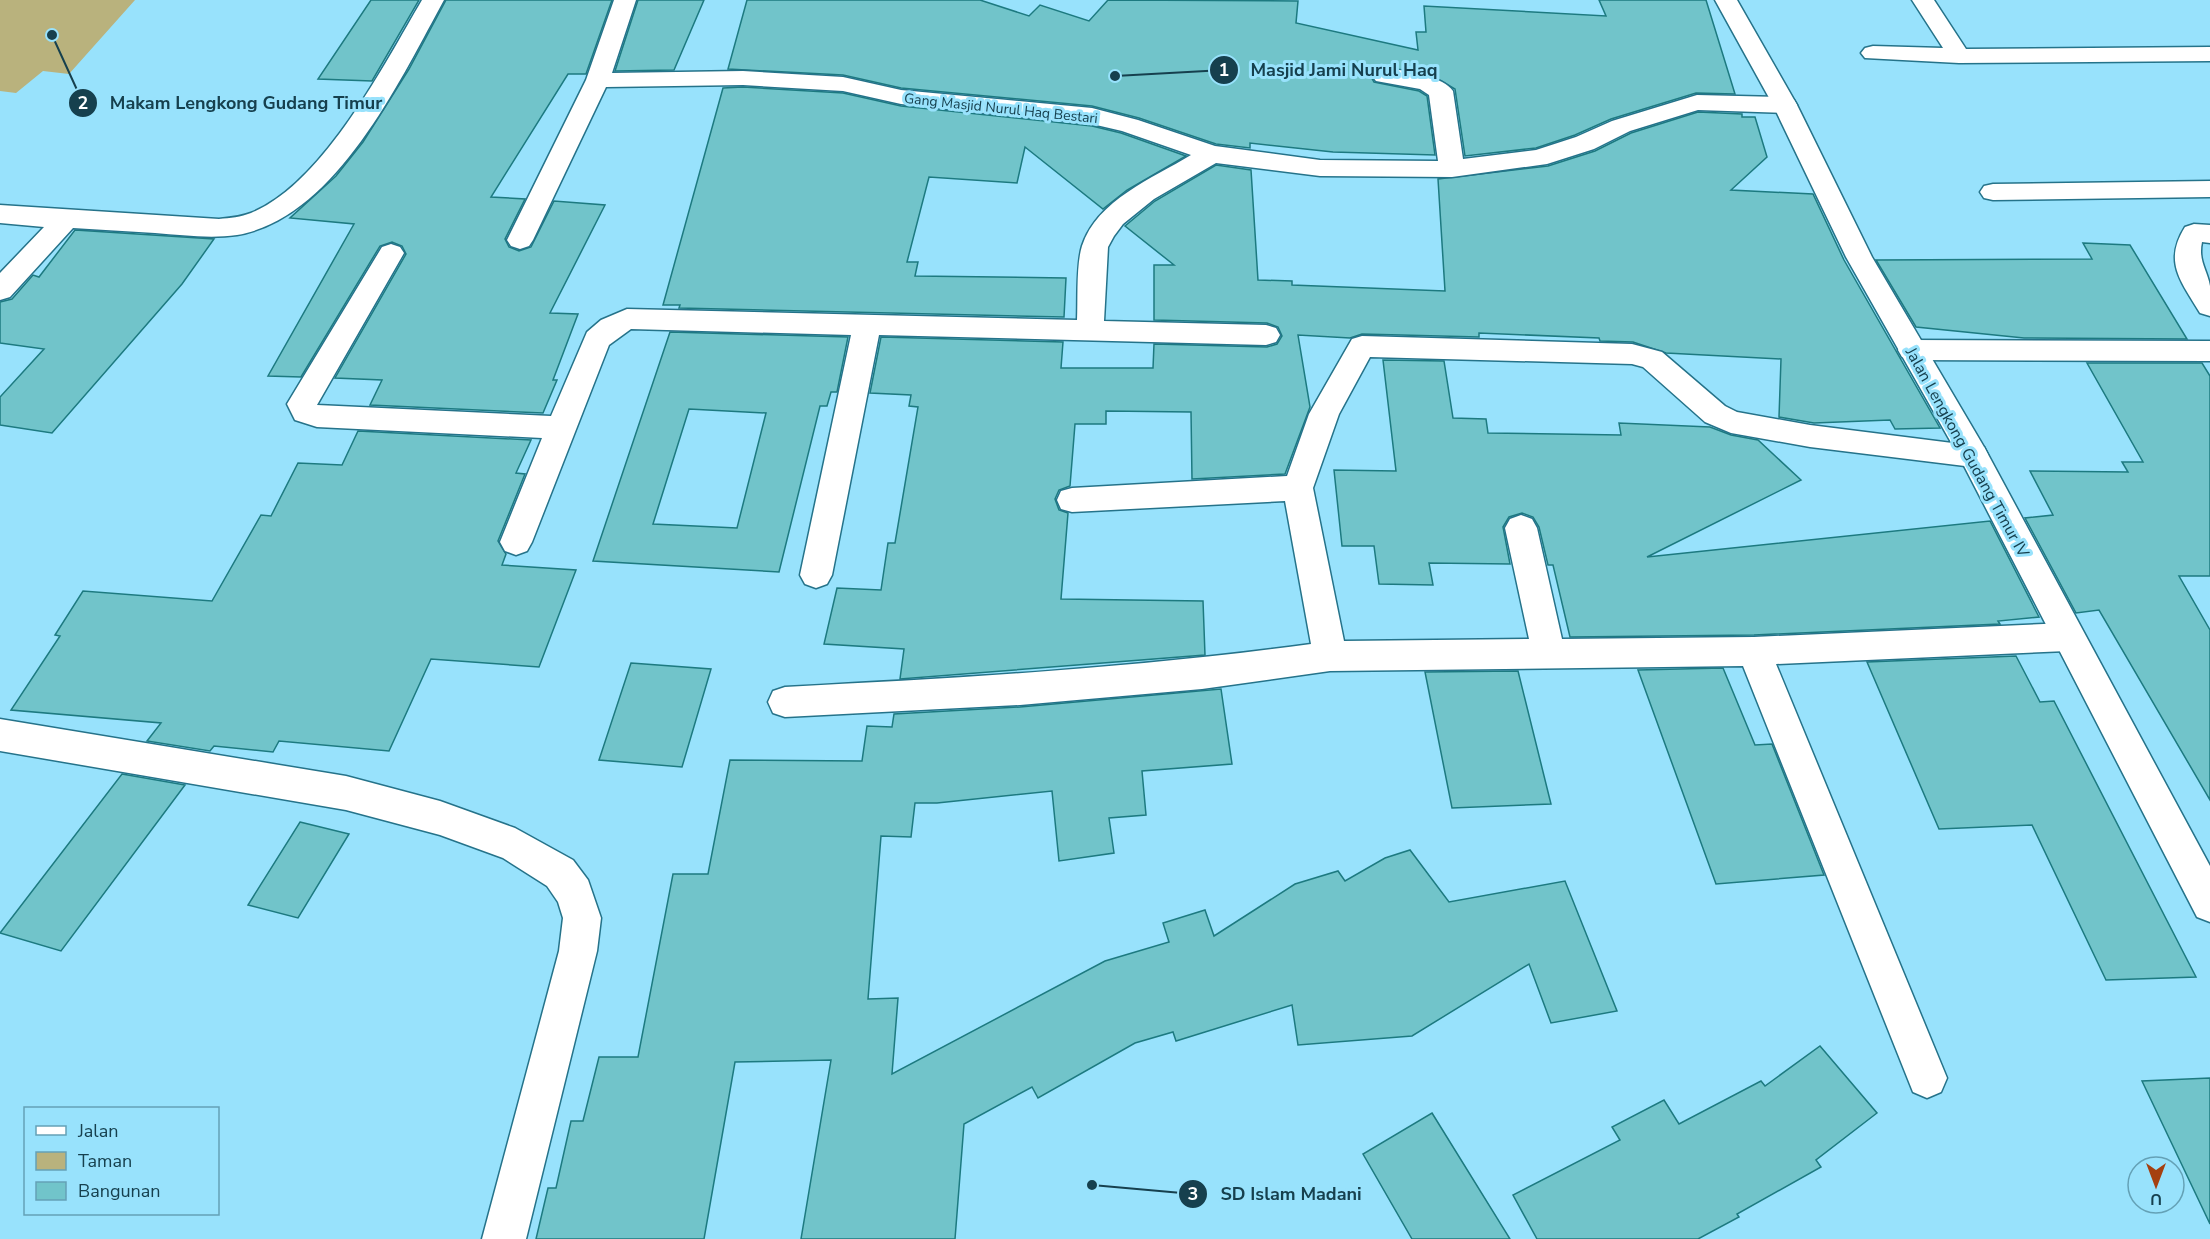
<svg xmlns="http://www.w3.org/2000/svg" width="2210" height="1239" viewBox="0 0 2210 1239" font-family="'Nunito Sans',sans-serif">
<style>
.green{fill:#b9b27d}
.building{fill:#71c4ca;stroke:#1d7a80;stroke-width:1.5;fill-rule:evenodd}
.lines{fill:none;stroke-linecap:round;stroke-linejoin:round}
.minor-casing{stroke:#25738a;stroke-width:3}
.tertiary-casing{stroke:#25738a;stroke-width:3}
.minor{fill:#fff;fill-rule:evenodd}
.tertiary{fill:#fff;fill-rule:evenodd}
.labels{text-anchor:middle;stroke-width:6;stroke-linejoin:round;paint-order:stroke}
.far-street-label{font-size:14px;fill:#16404e;stroke:#98e2fc}
.street-label{font-size:16px;fill:#16404e;stroke:#98e2fc}
.leader{fill:none;stroke:#16404e;stroke-width:2}
.callout-dot{fill:#16404e;stroke:#98e2fc;stroke-width:2}
.mark-label{font-size:18px;text-anchor:middle;font-weight:bold;fill:#fff}
.callout-label{font-size:18px;text-anchor:middle;font-weight:bold;fill:#16404e;stroke:#98e2fc;stroke-width:6;stroke-linejoin:round;paint-order:stroke}
</style>
<rect width="100%" height="100%" fill="#98e2fc"/>
<polygon class="green" points="0,0 135,0 69,74 43,71 16,93 0,91"/>
<g class="building">
<polygon points="371,0 419,0 372,81 318,79"/>
<polygon points="446,0 612,0 586,74 568,74 491,197 525,199 505,239 509,247 519,251 531,247 554,201 605,205 550,313 578,314 553,380 557,380 543,413 370,405 382,380 335,378 406,254 402,246 392,242 380,246 301,377 268,376 354,224 290,218 336,176 363,142 409,69"/>
<polygon points="638,0 704,0 674,70 615,71"/>
<polygon points="747,0 980,0 1029,16 1040,5 1089,21 1108,0 1298,1 1296,23 1418,50 1416,32 1426,32 1424,6 1606,16 1599,0 1706,0 1735,94 1696,93 1611,119 1575,135 1536,148 1465,156 1455,89 1429,74 1383,68 1376,69 1370,75 1374,82 1419,91 1427,96 1435,155 1333,152 1250,143 1250,148 1216,144 1139,118 1092,106 901,88 843,75 728,69"/>
<polygon points="743,87 843,93 901,106 1092,126 1121,133 1186,156 1127,190 1103,209 1025,147 1017,183 929,177 907,262 918,262 915,276 1066,278 1064,317 679,308 680,305 663,305 723,88"/>
<polygon points="1698,112 1742,114 1742,117 1755,117 1767,157 1731,190 1813,194 1844,260 1940,428 1895,429 1890,420 1814,423 1779,417 1781,359 1666,353 1633,342 1600,341 1599,338 1479,333 1479,337 1362,334 1350,338 1298,335 1310,407 1285,474 1192,479 1191,412 1106,411 1106,424 1075,424 1070,486 1059,490 1055,499 1059,510 1068,513 1061,599 1203,601 1205,655 900,679 904,649 824,644 837,588 881,590 888,543 895,543 918,407 909,406 911,395 870,393 881,337 1063,342 1061,368 1153,368 1154,344 1267,347 1277,344 1282,336 1278,327 1267,323 1154,320 1154,265 1174,265 1125,226 1155,201 1216,165 1251,170 1258,280 1292,281 1292,285 1445,291 1438,179 1548,166 1595,151 1631,133"/>
<polygon points="75,230 214,239 182,284 52,433 0,425 0,397 44,349 0,343 0,302 12,299 33,275 39,277"/>
<polygon points="2083,243 2130,245 2187,339 2024,338 1916,327 1876,260 2092,259"/>
<path d="M670 332 848 337 837 392H831L827 406H820L779 572 593 561ZM689 409 766 413 737 528 653 524Z"/>
<polygon points="1383,360 1444,361 1453,418 1486,419 1488,433 1621,435 1619,423 1710,427 1731,435 1758,440 1801,480 1647,557 1990,521 2039,617 1998,621 2000,624 1754,635 1570,637 1553,565 1548,565 1539,527 1533,517 1522,513 1509,517 1503,527 1510,564 1429,563 1433,585 1379,584 1374,546 1342,546 1334,470 1396,471"/>
<polygon points="2087,363 2202,363 2210,376 2210,576 2179,576 2210,630 2210,800 2099,610 2076,613 2025,518 2053,515 2030,471 2128,472 2122,462 2143,462"/>
<polygon points="358,431 531,440 516,473 525,474 498,541 506,554 502,565 576,570 539,667 431,659 389,751 279,741 273,752 214,746 210,751 147,741 161,723 11,710 60,636 55,635 83,591 212,601 261,515 271,516 298,463 342,465"/>
<polygon points="2016,656 2040,702 2054,701 2196,977 2106,980 2032,825 1939,829 1867,662"/>
<polygon points="631,663 711,669 682,767 599,760"/>
<polygon points="1723,668 1755,745 1772,744 1824,875 1716,884 1638,670"/>
<polygon points="1518,671 1551,804 1452,808 1425,672"/>
<polygon points="1221,689 1232,764 1142,771 1146,815 1109,818 1114,853 1059,861 1052,791 937,803 915,803 911,837 881,836 868,999 898,998 892,1074 1105,961 1169,942 1163,923 1205,910 1214,936 1295,884 1338,871 1345,881 1385,858 1410,850 1449,902 1565,881 1617,1011 1551,1023 1529,964 1412,1036 1298,1045 1292,1005 1176,1041 1173,1032 1135,1043 1038,1098 1032,1087 964,1124 955,1239 801,1239 831,1060 735,1062 704,1239 536,1239 548,1188 556,1188 571,1121 583,1121 599,1057 638,1057 673,874 708,874 730,760 862,761 867,726 892,727 894,714 1020,707"/>
<polygon points="122,774 185,785 61,951 0,933"/>
<polygon points="300,822 349,834 298,918 248,905"/>
<polygon points="1820,1046 1877,1113 1816,1160 1821,1167 1737,1214 1739,1217 1698,1239 1537,1239 1513,1195 1620,1140 1612,1127 1664,1100 1679,1124 1761,1081 1765,1086"/>
<polygon points="2210,1078 2210,1224 2142,1081"/>
<polygon points="1432,1113 1510,1239 1412,1239 1363,1154"/>
</g>
<g class="lines">
<defs>
<g id="minor">
<path d="M422 0H444C400 80 336 218 237 235 210 239 182 235 155 233 128 231 100 230 73 228L10 297 0 300V273L44 227 0 223V205L219 219C230 218 241 217 251 213 323 184 384 65 422 0Z"/>
<path d="M614 0H636L612 73 743 71 843 77 901 90 1092 108 1138 120 1215 146 1320 160 1438 161 1429 95 1420 89 1376 81 1372 76 1376 71C1393 66 1442 75 1453 91L1463 159 1536 150 1576 137 1612 121 1697 95 1785 97 1794 100 1797 105 1794 110 1785 113 1698 110 1630 131 1594 149 1547 164 1452 177 1320 176 1216 163 1154 199 1123 224 1114 236 1108 247 1104 321 1266 325 1276 328 1280 335 1276 342 1266 345 879 335 832 575 827 584 816 588 805 584 800 575 851 335 631 329 609 345 532 542 527 551 516 555 505 551 500 542 542 438 317 427 295 420 287 404 382 247 391 244 400 247 404 253 317 405 551 416 587 332 601 320 627 309 1077 320C1078 299 1076 265 1082 246 1097 200 1153 178 1191 155L1122 131 1092 124 901 104 843 91 743 85 606 87 533 240 529 246 520 249 511 246 507 240 586 80Z"/>
<polygon points="1912,0 1934,0 1966,49 2210,47 2210,61 1959,63 1865,58 1861,53 1865,48 1873,46 1943,48"/>
<polygon points="2210,181 2210,197 1993,200 1984,198 1980,192 1984,186 1993,184"/>
<path d="M2194 224 2210 225V243L2202 242C2198 261 2207 269 2210 286 2210 295 2210 306 2210 316L2200 313C2181 281 2163 262 2185 227Z"/>
<path d="M1362 336 1632 344 1662 352 1725 406 1737 412 1810 425 1984 447 1988 455 1984 463 1973 467 1810 447 1731 433 1705 422 1643 367 1632 364 1370 357 1339 414 1313 488 1344 641 1529 639 1505 528 1510 519 1521 515 1532 519 1537 528 1562 639 1754 637 2067 623 2079 627 2084 637 2079 647 2067 651 1776 664 1947 1078 1941 1092 1927 1098 1913 1092 1743 666 1330 671 1202 689 1020 705 785 717 773 713 768 702 773 691 785 687C961 678 1136 668 1311 644L1285 501 1072 512 1061 509 1057 500 1061 491 1072 488 1287 476 1309 414 1352 339Z"/>
<polygon points="1912,340 2210,341 2210,361 1912,360 1902,357 1898,350 1902,343"/>
<polygon points="0,719 346,776 440,801 515,828 573,860 588,880 601,918 597,951 526,1239 482,1239 559,951 563,918 558,902 547,886 503,858 440,835 346,810 0,751"/>
</g>
<polygon id="tertiary" points="1715,0 1737,0 1797,105 1872,257 1984,447 2210,866 2210,922 2197,917 1961,460 1846,257 1773,105"/>
</defs>
<use href="#minor" class="minor-casing"/>
<use href="#tertiary" class="tertiary-casing"/>
<use href="#minor" class="minor"/>
<use href="#tertiary" class="tertiary"/>
</g>
<g class="labels">
<g class="far-street-label">
<text transform="translate(1001 108) rotate(6)" y="5">Gang Masjid Nurul Haq Bestari</text>
</g>
<g class="street-label">
<text transform="translate(1968 452) rotate(61)" y="6">Jalan Lengkong Gudang Timur IV</text>
</g>
</g>
<path class="leader" d="M1115 76L1224 70M52 35L83 103M1092 1185L1193 1194"/>
<g class="callout-dot">
<circle cx="1115" cy="76" r="6"/>
<circle cx="52" cy="35" r="6"/>
<circle cx="1092" cy="1185" r="6"/>
<circle cx="1224" cy="70" r="15"/>
<circle cx="83" cy="103" r="15"/>
<circle cx="1193" cy="1194" r="15"/>
</g>
<g class="mark-label">
<text x="1224" y="76">1</text>
<text x="83" y="109">2</text>
<text x="1193" y="1200">3</text>
</g>
<g class="callout-label">
<text x="1344" y="76">Masjid Jami Nurul Haq</text>
<text x="246" y="109">Makam Lengkong Gudang Timur</text>
<text x="1291" y="1200">SD Islam Madani</text>
</g>
<rect x="24" y="1107" width="195" height="108" fill="#98e2fc" stroke="#64a1b6" stroke-width="1.5"/>
<rect x="36" y="1126" width="30" height="9" fill="#ffffff" stroke="#64a1b6" stroke-width="1.5"/>
<text x="78" y="1137" font-size="18" fill="#16404e">Jalan</text>
<rect x="36" y="1152" width="30" height="18" fill="#b9b27d" stroke="#64a1b6" stroke-width="1.5"/>
<text x="78" y="1167" font-size="18" fill="#16404e">Taman</text>
<rect x="36" y="1182" width="30" height="18" fill="#71c4ca" stroke="#64a1b6" stroke-width="1.5"/>
<text x="78" y="1197" font-size="18" fill="#16404e">Bangunan</text>
<g transform="translate(2156 1185) rotate(180)"><circle r="28" fill="#98e2fc" stroke="#64a1b6" stroke-width="1.5"/>
<path d="M0-4.5L10 22L0 15L-10 22Z" fill="#a54010"/>
<text y="-9" font-size="16" font-weight="bold" text-anchor="middle" fill="#16404e">U</text>
</g>
</svg>
